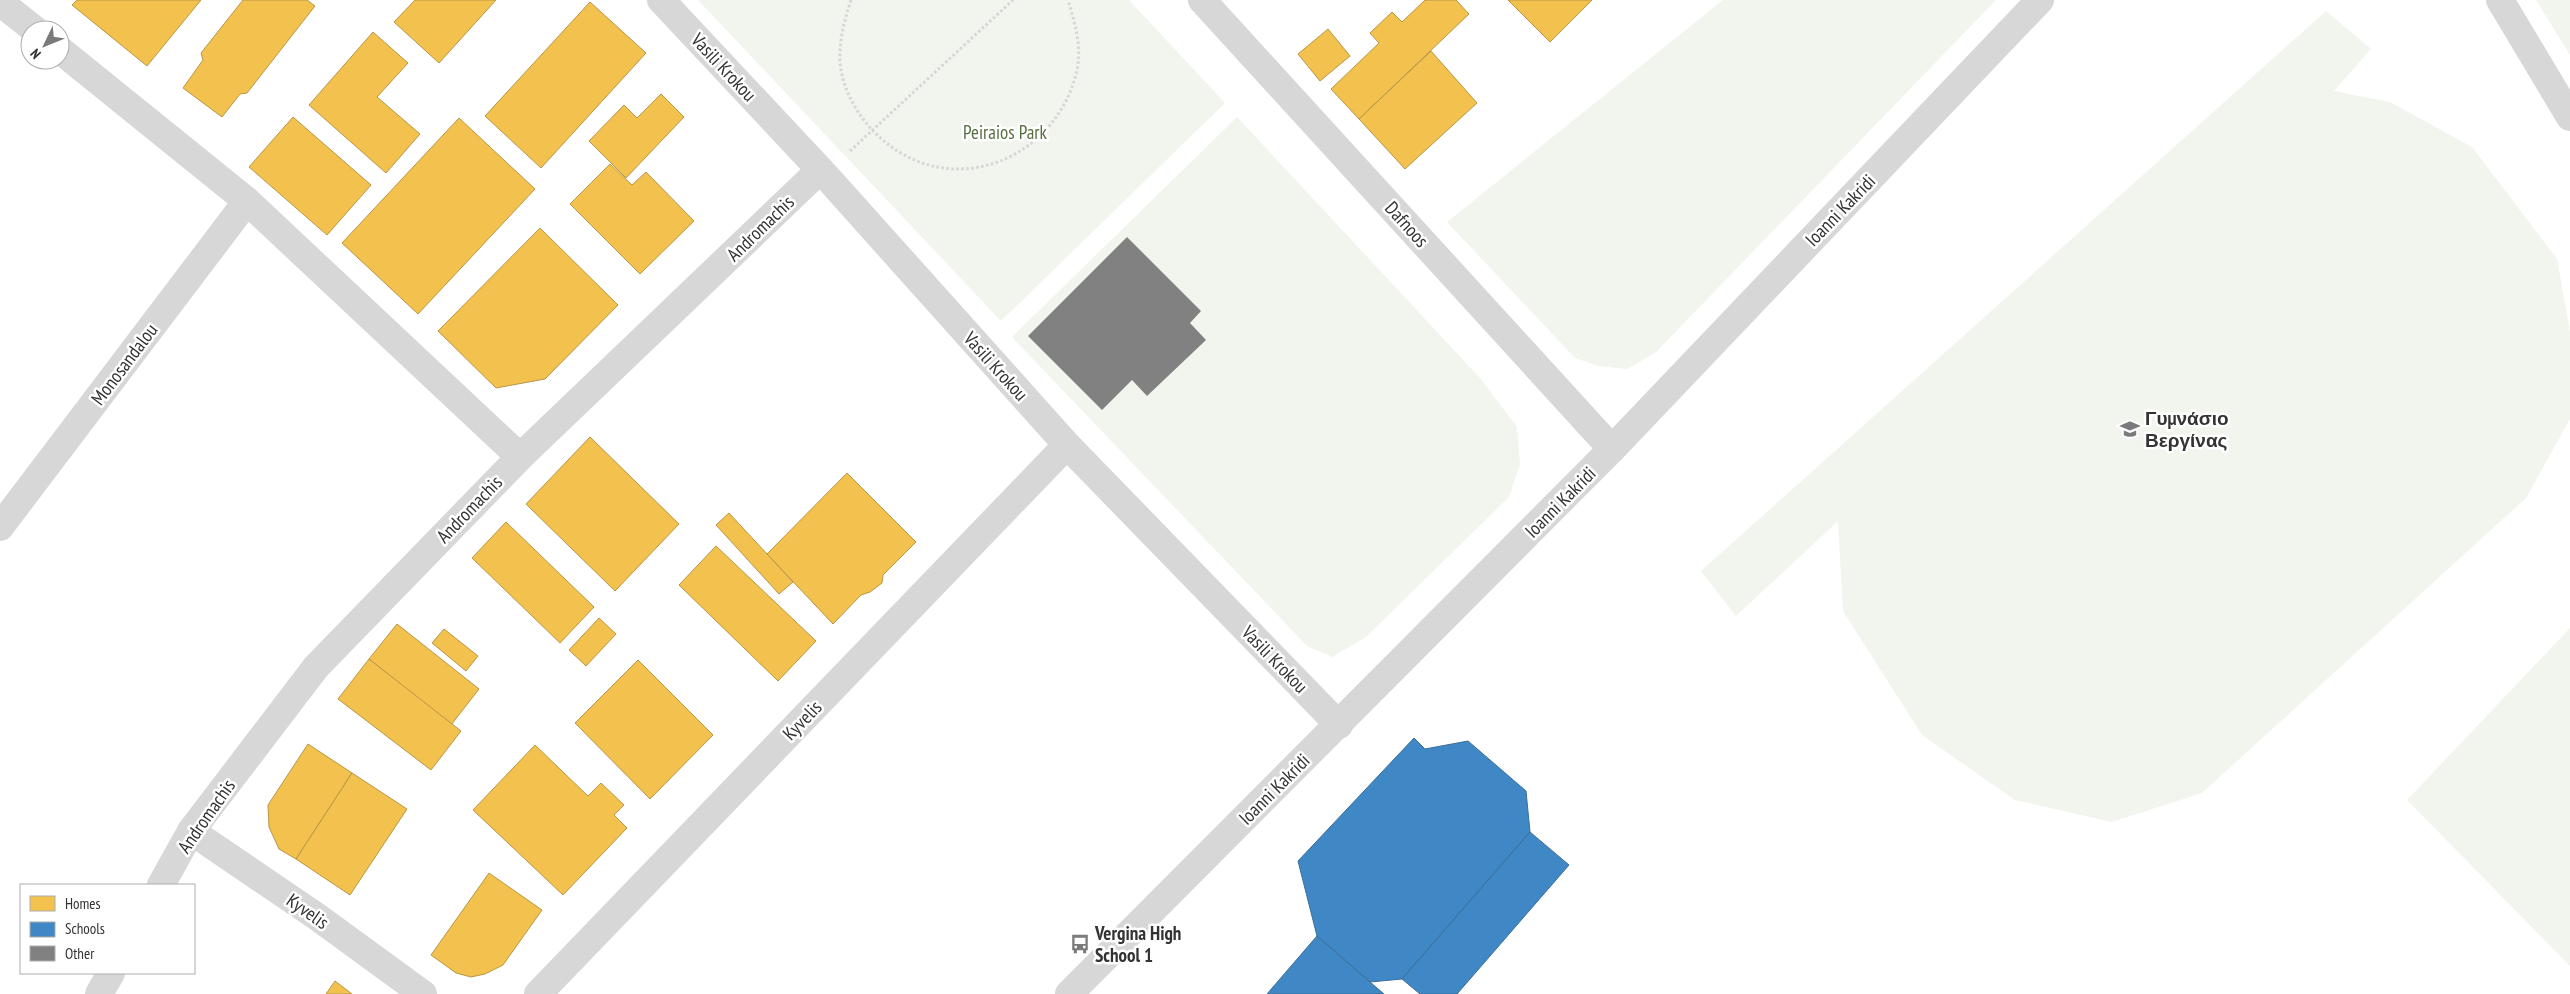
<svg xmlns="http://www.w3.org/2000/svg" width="2570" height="994" viewBox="0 0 2570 994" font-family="'PT Sans Narrow',sans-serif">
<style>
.green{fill:#f1f5ed}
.homes{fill:#f2c14e;stroke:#b99646}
.schools{fill:#3f88c5;stroke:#3b6e99}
.building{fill:#818181}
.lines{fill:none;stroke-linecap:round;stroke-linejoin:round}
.path{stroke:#d6d6d6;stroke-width:3;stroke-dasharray:2.5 2.5;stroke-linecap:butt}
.street{stroke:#d7d7d7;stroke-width:28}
.labels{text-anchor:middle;stroke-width:5;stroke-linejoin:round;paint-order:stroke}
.street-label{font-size:19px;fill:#333;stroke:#fff}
.park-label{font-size:19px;fill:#56703f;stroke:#fff}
.poi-label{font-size:19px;font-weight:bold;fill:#333;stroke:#fff;text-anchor:start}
</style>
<rect width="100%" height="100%" fill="#fff"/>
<g class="green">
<polygon points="698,0 1129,0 1225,103 1001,321"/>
<polygon points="1723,0 1996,0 1656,352 1627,369 1599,366 1575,358 1447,222"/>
<polygon points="2536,0 2570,0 2570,55"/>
<polygon points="2326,11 2371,49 2334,91 2390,102 2472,147 2557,259 2570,332 2570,419 2526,498 2202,793 2112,822 2015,800 1922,735 1843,611 1838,521 1736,616 1701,571"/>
<polygon points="1237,117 1480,378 1517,427 1520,464 1509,497 1366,637 1332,657 1307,646 1012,337"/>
<polygon points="2570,628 2570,966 2407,800"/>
</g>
<g class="homes">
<polygon points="77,0 201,0 147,66 72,5"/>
<polygon points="243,0 307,0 315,6 247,93 240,94 222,117 183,88 203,60 201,53"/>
<polygon points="415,0 496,0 439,63 394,22"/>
<polygon points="1425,0 1456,0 1469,14 1359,119 1331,89 1379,43 1370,33 1392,12 1402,22"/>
<polygon points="1508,0 1592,0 1550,42"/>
<polygon points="590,2 646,53 541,168 485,116"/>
<polygon points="1328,29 1350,56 1320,81 1298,54"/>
<polygon points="373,32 408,63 377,97 420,134 386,173 309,105"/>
<polygon points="1431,51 1477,103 1405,169 1359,119"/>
<polygon points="661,94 684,117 626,178 589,141 624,105 637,118"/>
<polygon points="293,117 371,185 327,235 249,167"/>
<polygon points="459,118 535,189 418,314 342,243"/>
<polygon points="610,164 632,185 646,172 694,221 640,274 570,204"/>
<polygon points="540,228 618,305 545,379 496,388 438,331"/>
<polygon points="590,437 679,524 615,591 526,504"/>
<polygon points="847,473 916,542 883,575 882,583 870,592 861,595 833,624 767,554"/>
<polygon points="729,513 793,582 779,594 716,525"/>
<polygon points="506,522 594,607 560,643 472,558"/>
<polygon points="716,546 816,641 778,681 679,585"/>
<polygon points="599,618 616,634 586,666 569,650"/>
<polygon points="397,624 479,689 451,725 369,659"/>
<polygon points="444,629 478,656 466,671 432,643"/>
<polygon points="369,659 461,731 431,770 338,699"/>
<polygon points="638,660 713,735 650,799 575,723"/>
<polygon points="308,744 352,773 296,859 279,849 269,827 268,805"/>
<polygon points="535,745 588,796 601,783 624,805 614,815 627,828 563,895 473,810"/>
<polygon points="352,773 407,809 350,895 296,859"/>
<polygon points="489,873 542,910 503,965 485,974 471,977 456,973 431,955"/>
<polygon points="335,981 352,994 326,994"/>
</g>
<g class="schools">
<polygon points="1414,738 1425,749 1468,741 1526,791 1530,832 1402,979 1370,982 1317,936 1298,861"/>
<polygon points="1530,832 1569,865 1457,994 1420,994 1402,979"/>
<polygon points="1317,936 1370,982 1384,994 1267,994"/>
</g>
<polygon class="building" points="1127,237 1201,311 1190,323 1206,340 1147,396 1132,380 1102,410 1028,336"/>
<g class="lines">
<g class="path">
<path d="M851 0C844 21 839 41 840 63 845 112 889 158 937 167 1001 179 1061 135 1076 74 1083 49 1075 24 1068 0"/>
<polyline points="850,151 1013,0"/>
</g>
<g class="street">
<polyline points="661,0 826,176 1067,445 1339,725"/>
<polyline points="1202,0 1612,449"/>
<polyline points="2500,0 2570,117"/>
<polyline points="0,2 35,30"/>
<polyline points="60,50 247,201 520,457"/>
<polyline points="0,527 247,201"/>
<polyline points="191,831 316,916 423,994"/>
<polyline points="161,885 191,831 316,667 520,457 820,170"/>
<polyline points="99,994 111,973"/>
<polyline points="538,994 1067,445"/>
<polyline points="1069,994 1612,449 2040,0"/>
</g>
</g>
<defs>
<symbol id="school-bare" viewBox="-9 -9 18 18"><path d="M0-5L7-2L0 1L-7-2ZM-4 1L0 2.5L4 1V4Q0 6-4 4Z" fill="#7a7a7a" stroke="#fff" stroke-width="2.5" paint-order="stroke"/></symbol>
<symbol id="bus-bare" viewBox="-9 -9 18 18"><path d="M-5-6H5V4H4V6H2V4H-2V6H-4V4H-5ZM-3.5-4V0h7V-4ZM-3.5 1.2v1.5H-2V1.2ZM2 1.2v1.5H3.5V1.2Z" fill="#7a7a7a" stroke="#fff" stroke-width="2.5" paint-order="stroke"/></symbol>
</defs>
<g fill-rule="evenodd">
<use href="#school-bare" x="2116" y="415" width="28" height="28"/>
<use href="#bus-bare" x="1066" y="930" width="28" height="28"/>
</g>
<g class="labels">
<g class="street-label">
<text transform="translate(724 67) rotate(47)" y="7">Vasili Krokou</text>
<text transform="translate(1840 210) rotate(-46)" y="7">Ioanni Kakridi</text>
<text transform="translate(1407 224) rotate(48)" y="7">Dafnoos</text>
<text transform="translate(760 228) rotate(-44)" y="7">Andromachis</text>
<text transform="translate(124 364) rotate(-53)" y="7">Monosandalou</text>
<text transform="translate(996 366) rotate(48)" y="7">Vasili Krokou</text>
<text transform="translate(1560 502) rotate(-45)" y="7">Ioanni Kakridi</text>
<text transform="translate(469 509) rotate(-46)" y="7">Andromachis</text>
<text transform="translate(1275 659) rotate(46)" y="7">Vasili Krokou</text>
<text transform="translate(802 720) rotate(-46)" y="7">Kyvelis</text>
<text transform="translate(1274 789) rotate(-45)" y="7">Ioanni Kakridi</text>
<text transform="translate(206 816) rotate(-55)" y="7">Andromachis</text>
<text transform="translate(308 911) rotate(35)" y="7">Kyvelis</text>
</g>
<g class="park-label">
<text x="1005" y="139">Peiraios Park</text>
</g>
<g class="poi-label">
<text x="2145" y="425">Γυμνάσιο<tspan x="2145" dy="22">Βεργίνας</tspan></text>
<text x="1095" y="940">Vergina High<tspan x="1095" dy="22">School 1</tspan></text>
</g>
</g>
<rect x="20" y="884" width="175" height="90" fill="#ffffff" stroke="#adadad"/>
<rect x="30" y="896" width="25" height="15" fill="#f2c14e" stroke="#adadad"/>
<text x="65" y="909" font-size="15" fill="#333333">Homes</text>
<rect x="30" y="922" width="25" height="15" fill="#3f88c5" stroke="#adadad"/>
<text x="65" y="934" font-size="15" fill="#333333">Schools</text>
<rect x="30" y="946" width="25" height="15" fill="#818181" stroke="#adadad"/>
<text x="65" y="959" font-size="15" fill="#333333">Other</text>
<g transform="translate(45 45) rotate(227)"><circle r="24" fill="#ffffff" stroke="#adadad"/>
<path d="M0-4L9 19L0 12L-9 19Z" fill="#7a7a7a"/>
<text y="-8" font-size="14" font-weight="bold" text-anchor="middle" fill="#333333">N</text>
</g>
</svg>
